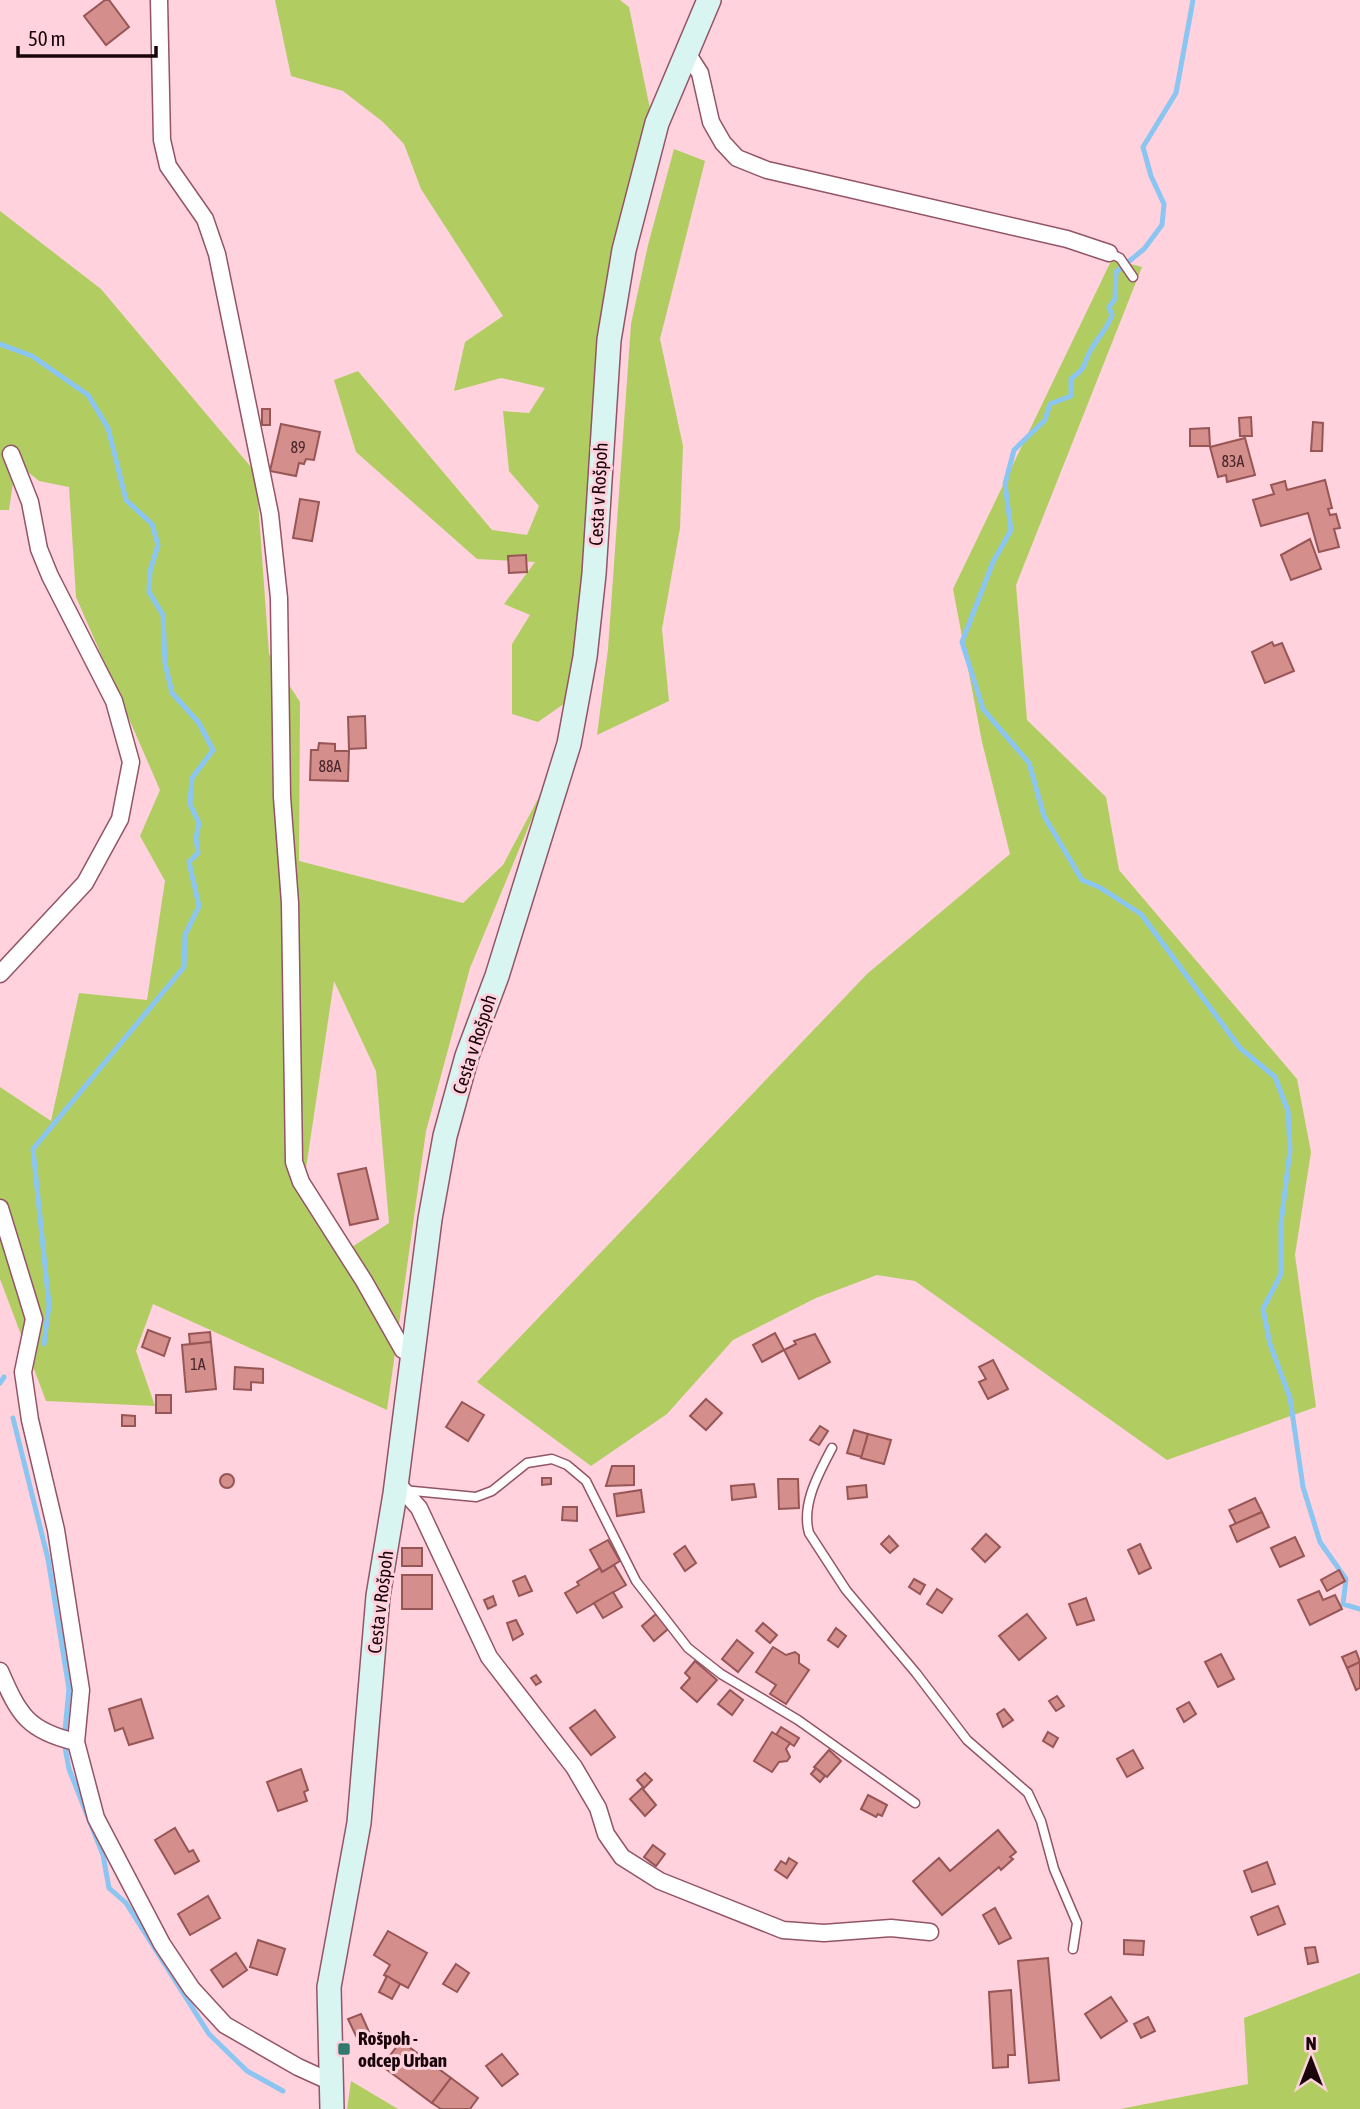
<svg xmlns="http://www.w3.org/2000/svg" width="1360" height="2109" viewBox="0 0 1360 2109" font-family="'Asap Condensed',sans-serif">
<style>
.green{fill:#b1cd62;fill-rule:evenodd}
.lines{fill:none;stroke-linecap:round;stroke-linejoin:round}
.stream{stroke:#8bc5f1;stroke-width:5}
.building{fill:#d48e8b;stroke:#975655;stroke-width:2}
.lane-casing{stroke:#935466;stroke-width:11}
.street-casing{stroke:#935466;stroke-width:19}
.secondary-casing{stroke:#935466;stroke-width:26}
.lane{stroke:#fff;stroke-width:8}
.street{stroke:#fff;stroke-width:16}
.secondary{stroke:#d9f5f1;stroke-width:23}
.poi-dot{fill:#33786d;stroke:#ffd2dd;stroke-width:2.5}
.labels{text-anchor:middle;stroke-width:6;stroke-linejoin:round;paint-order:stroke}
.number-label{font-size:16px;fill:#48262b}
.street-label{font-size:19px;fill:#1a040b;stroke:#ffd2dd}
.poi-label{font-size:19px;font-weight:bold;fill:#1a040b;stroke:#ffd2dd;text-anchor:start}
</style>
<rect width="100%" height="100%" fill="#ffd2dd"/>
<g class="green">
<polygon points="275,0 620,0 629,7 650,109 617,240 585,599 568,701 538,722 512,714 512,644 530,615 504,604 535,562 477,559 356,452 334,380 358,371 492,530 527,535 539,506 509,471 503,411 529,413 545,388 501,378 454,391 465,342 503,316 421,189 404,144 383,122 343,91 291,76"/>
<polygon points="674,149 705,161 660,339 683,446 680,528 662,629 669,701 597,735 608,649 631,324 648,245"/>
<path d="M0 211 101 289 256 473 269 654 300 702 299 861 463 903 503 865 547 782 470 968 426 1131 387 1410 153 1304 136 1351 155 1406 46 1401 0 1279V1087L51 1121 79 993 147 1000 165 881 140 836 160 790 76 597 69 487 39 481 16 462 9 510H0ZM334 981 376 1071 389 1223 344 1252 302 1195Z"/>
<polygon points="1112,259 1142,267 1016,585 1027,720 1106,797 1119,870 1297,1079 1311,1152 1295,1255 1316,1407 1167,1460 915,1281 877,1275 816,1298 733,1340 667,1414 591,1466 477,1382 867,974 1010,854 982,742 953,589"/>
<polygon points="1360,1973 1360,2109 1120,2109 1248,2084 1244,2018"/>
<polygon points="351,2081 398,2109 347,2109"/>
</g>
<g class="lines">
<g class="stream">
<path d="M1193 0 1176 93 1143 147 1151 176 1164 204 1162 225 1144 249 1116 272 1115 299 1109 307 1112 315C1107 329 1099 336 1092 348 1081 365 1091 363 1071 379V396L1050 404 1045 420 1014 450 1005 484 1011 530 993 562 962 642 983 709 1029 763 1044 816 1082 880 1099 887 1141 914 1240 1048 1275 1077 1288 1111 1290 1150 1281 1223V1274L1263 1309 1270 1344 1290 1398 1303 1487 1320 1542 1346 1579 1343 1604 1360 1609"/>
<polyline points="0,344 32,356 88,395 108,428 126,500 152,524 158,545 150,571 149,592 163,615 165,663 172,693 199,723 213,750 192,778 190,804 199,823 196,838 198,853 189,862 199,906 185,935 184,967 33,1149 49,1305 44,1344"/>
<polyline points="0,1383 4,1377"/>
<polyline points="13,1418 48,1559 69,1689 65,1730"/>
<polyline points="65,1747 69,1769 103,1855 109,1888 126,1903 209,2034 247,2071 283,2091"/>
</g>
</g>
<g class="building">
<polygon points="105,0 109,0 129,27 106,45 84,16"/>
<rect x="262" y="409" width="8" height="16"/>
<polygon points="1251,417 1252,436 1240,436 1239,418"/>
<polygon points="1313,422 1323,423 1322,451 1311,451"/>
<polygon points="281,424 320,432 314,460 306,459 304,464 299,463 296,476 270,471"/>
<polygon points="1209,428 1210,446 1190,446 1190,429"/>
<polygon points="1245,438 1255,475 1227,482 1226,475 1218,477 1210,447"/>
<polygon points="1325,480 1332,508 1328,509 1330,515 1336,514 1340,528 1334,529 1339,547 1319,552 1308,513 1261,526 1253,500 1274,494 1271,485 1285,481 1287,490"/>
<polygon points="300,499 319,502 312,541 293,538"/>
<polygon points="1310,539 1321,569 1291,580 1281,555"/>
<polygon points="526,555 527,572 509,573 508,556"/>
<polygon points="1272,642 1274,646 1282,643 1294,671 1265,683 1252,652"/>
<polygon points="365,716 366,748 349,749 348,717"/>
<polygon points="319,743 335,744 335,751 349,751 348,781 310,780 311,750 318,750"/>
<polygon points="366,1168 378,1219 350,1225 338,1174"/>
<polygon points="148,1330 170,1338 164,1356 142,1347"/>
<polygon points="210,1332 211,1342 190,1344 189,1334"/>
<polygon points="775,1333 784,1350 762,1362 753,1345"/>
<polygon points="815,1334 830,1362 799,1379 784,1350 796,1344 794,1341"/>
<polygon points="211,1342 216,1389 186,1392 182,1345"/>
<polygon points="993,1360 1008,1389 988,1399 979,1382 986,1379 979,1367"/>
<polygon points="235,1367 263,1369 263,1383 251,1382 251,1390 234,1389"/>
<rect x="156" y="1395" width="15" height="18"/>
<polygon points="706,1399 722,1413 706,1430 690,1416"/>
<polygon points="462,1402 484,1415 468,1441 446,1427"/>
<polygon points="122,1415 135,1416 135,1426 122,1426"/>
<polygon points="820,1426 828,1431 819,1445 810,1440"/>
<polygon points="854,1430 868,1434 862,1457 847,1453"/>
<polygon points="868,1434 891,1440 884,1464 861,1458"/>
<polygon points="612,1466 634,1466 634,1485 606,1486"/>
<circle cx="227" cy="1481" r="7"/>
<polygon points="542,1478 551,1478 551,1484 542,1485"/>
<polygon points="778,1479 798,1479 799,1508 779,1509"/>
<polygon points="754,1484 756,1497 732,1500 731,1486"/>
<polygon points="866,1485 867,1497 848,1499 847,1487"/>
<polygon points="641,1490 644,1512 617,1516 614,1494"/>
<polygon points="1255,1498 1262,1512 1236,1524 1229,1510"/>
<polygon points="563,1507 577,1507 577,1521 562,1520"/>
<polygon points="1262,1512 1269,1527 1237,1542 1230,1526"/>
<polygon points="986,1534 1000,1547 985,1562 972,1549"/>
<polygon points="889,1536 898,1546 890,1553 881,1544"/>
<polygon points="1295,1537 1304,1556 1280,1567 1271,1548"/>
<polygon points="608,1540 620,1561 602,1572 590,1550"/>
<polygon points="1140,1544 1151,1568 1139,1574 1128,1550"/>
<polygon points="685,1546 696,1563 685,1571 674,1554"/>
<rect x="402" y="1548" width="20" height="18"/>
<polygon points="614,1565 626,1585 577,1613 565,1593 579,1585 577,1582 600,1568 602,1572"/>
<polygon points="1339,1570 1345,1581 1327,1591 1321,1580"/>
<rect x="402" y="1575" width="30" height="34"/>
<polygon points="525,1576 532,1591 519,1596 513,1581"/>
<polygon points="914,1579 925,1585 920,1594 909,1587"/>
<polygon points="937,1589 952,1599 942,1613 927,1604"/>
<polygon points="1319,1591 1323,1600 1335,1595 1342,1609 1310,1625 1298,1600"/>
<polygon points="613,1592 622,1607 603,1618 594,1603"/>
<polygon points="493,1596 496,1605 488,1609 484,1600"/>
<polygon points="1086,1598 1094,1620 1077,1625 1069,1604"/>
<polygon points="656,1614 668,1629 654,1641 642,1626"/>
<polygon points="1027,1614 1046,1638 1019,1660 999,1636"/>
<polygon points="516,1620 523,1634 513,1640 507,1623"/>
<polygon points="763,1623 777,1635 770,1643 756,1631"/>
<polygon points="836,1628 846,1636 838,1647 828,1640"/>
<polygon points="737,1640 753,1653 738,1672 722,1659"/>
<polygon points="773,1647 786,1655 795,1652 799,1655 799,1663 809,1670 786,1704 770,1694 776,1685 756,1672"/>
<polygon points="1356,1651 1360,1662 1347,1668 1342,1657"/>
<polygon points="1221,1654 1234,1679 1218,1687 1205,1662"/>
<polygon points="695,1661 717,1680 697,1702 681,1688 690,1678 685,1673"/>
<polygon points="1360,1662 1360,1688 1356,1690 1347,1668"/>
<polygon points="536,1675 541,1682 536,1685 531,1678"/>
<polygon points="730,1690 743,1700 732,1715 718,1704"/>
<polygon points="1057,1696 1064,1706 1056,1711 1049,1701"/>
<polygon points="141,1699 153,1738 129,1745 123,1728 115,1731 109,1709"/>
<polygon points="1189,1702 1196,1714 1184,1722 1177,1709"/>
<polygon points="1004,1709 1013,1720 1003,1727 997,1714"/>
<polygon points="595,1710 615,1737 591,1755 570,1728"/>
<polygon points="781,1727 799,1738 794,1746 776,1735"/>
<polygon points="772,1732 790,1743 786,1749 790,1757 787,1761 779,1762 772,1772 754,1761"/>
<polygon points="1048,1732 1058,1738 1053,1747 1043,1741"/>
<polygon points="829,1750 841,1761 827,1777 814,1767"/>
<polygon points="1133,1750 1143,1768 1127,1777 1117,1759"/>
<polygon points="816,1768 825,1776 820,1782 811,1774"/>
<polygon points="301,1769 308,1790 304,1792 307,1801 278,1811 267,1782"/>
<polygon points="645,1773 652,1780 644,1788 637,1780"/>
<polygon points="642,1788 656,1805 645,1816 630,1799"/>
<polygon points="868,1795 887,1805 882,1816 878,1814 876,1817 861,1809"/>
<polygon points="175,1828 189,1852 193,1850 199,1861 175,1874 155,1840"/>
<polygon points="998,1830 1016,1852 1010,1857 1013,1859 1001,1870 999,1867 942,1915 913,1881 939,1858 950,1871"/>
<polygon points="653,1845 665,1854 656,1866 644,1857"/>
<polygon points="789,1858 797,1863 787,1878 775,1870 781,1861 786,1864"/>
<polygon points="1267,1862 1275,1884 1252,1892 1244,1871"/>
<polygon points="208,1896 220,1918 190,1935 178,1914"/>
<polygon points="1278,1906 1285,1924 1258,1935 1251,1917"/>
<polygon points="995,1908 1011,1938 999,1944 983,1915"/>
<polygon points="388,1931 427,1953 408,1988 384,1975 390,1965 374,1955"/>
<polygon points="258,1940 285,1949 277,1975 250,1967"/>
<polygon points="1124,1940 1144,1941 1143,1955 1124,1954"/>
<polygon points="1315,1947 1318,1962 1308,1964 1305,1948"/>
<polygon points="236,1953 247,1970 223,1987 211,1970"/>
<polygon points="1048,1958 1059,2080 1029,2083 1018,1961"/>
<polygon points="456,1964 469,1973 457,1992 443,1984"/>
<polygon points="387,1976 400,1984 392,1999 379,1992"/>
<polygon points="1011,1990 1015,2055 1008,2055 1008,2067 993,2068 989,1992"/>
<polygon points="1111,1997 1127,2021 1101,2038 1085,2014"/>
<polygon points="361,2014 370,2034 358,2040 348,2019"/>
<polygon points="1148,2017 1155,2031 1141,2038 1134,2024"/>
<polygon points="401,2041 451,2078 432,2103 382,2066"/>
<polygon points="502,2054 518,2074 502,2086 486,2066"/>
<polygon points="451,2078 478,2098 470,2109 441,2109 432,2103"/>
</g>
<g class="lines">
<defs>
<g id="lane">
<polyline points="1109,253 1120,258 1133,277"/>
<path d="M832 1448C819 1473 801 1504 809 1533L846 1590 916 1673 967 1740 1028 1793 1041 1821 1054 1869 1077 1923 1073 1949"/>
<polyline points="403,1490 476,1497 492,1491 527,1463 552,1459 567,1465 586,1481 636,1581 688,1648 721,1674 798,1720 915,1803"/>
</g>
<g id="street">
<polyline points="159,0 162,140 168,166 205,219 217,254 270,514 279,598 282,797 290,903 294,1162 301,1182 364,1281 403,1350 411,1353"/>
<polyline points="687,53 700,73 711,122 723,143 737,158 767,170 1067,239 1109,253"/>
<polyline points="0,974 85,883 120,819 131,762 114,701 50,576 39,549 30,502 11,454"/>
<polyline points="0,1208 34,1319 23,1372 30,1420 56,1530 81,1690 76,1742 96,1818 162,1944 192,1989 225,2025 298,2067 331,2082"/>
<polyline points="396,1482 419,1508 489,1657 574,1767 598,1808 606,1834 622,1857 660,1881 783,1930 824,1933 891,1928 930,1932"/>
<path d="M0 1671C19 1715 28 1731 76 1742"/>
</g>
<polyline id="secondary" points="332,2109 329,1987 359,1823 378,1596 395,1494 430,1219 445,1136 467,1056 497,976 569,744 585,657 594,574 609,340 624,250 657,123 709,0"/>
</defs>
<use href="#lane" class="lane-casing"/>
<use href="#street" class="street-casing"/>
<use href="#secondary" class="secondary-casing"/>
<use href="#lane" class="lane"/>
<use href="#street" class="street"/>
<use href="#secondary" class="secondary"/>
</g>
<rect class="poi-dot" x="337" y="2042" width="14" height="14" rx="3.5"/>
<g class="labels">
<g class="number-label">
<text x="298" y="453">89</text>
<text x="1233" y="467">83A</text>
<text x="330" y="772">88A</text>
<text x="198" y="1370">1A</text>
</g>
<g class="street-label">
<text transform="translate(598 494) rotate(-87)" y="7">Cesta v Rošpoh</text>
<text transform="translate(474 1044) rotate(-72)" y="7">Cesta v Rošpoh</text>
<text transform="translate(380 1602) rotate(-83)" y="7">Cesta v Rošpoh</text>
</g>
<g class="poi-label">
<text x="358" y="2045">Rošpoh -<tspan x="358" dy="22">odcep Urban</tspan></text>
</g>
</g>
<g transform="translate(1311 2060)" stroke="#ffd2dd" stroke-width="5" paint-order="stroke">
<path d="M0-5L12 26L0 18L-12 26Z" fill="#1a040b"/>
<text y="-10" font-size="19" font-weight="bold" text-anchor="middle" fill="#1a040b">N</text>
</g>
<path d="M18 46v10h138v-10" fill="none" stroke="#1a040b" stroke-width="3.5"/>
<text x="28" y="46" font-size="21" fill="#1a040b" stroke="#ffd2dd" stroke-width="5" paint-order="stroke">50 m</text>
</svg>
